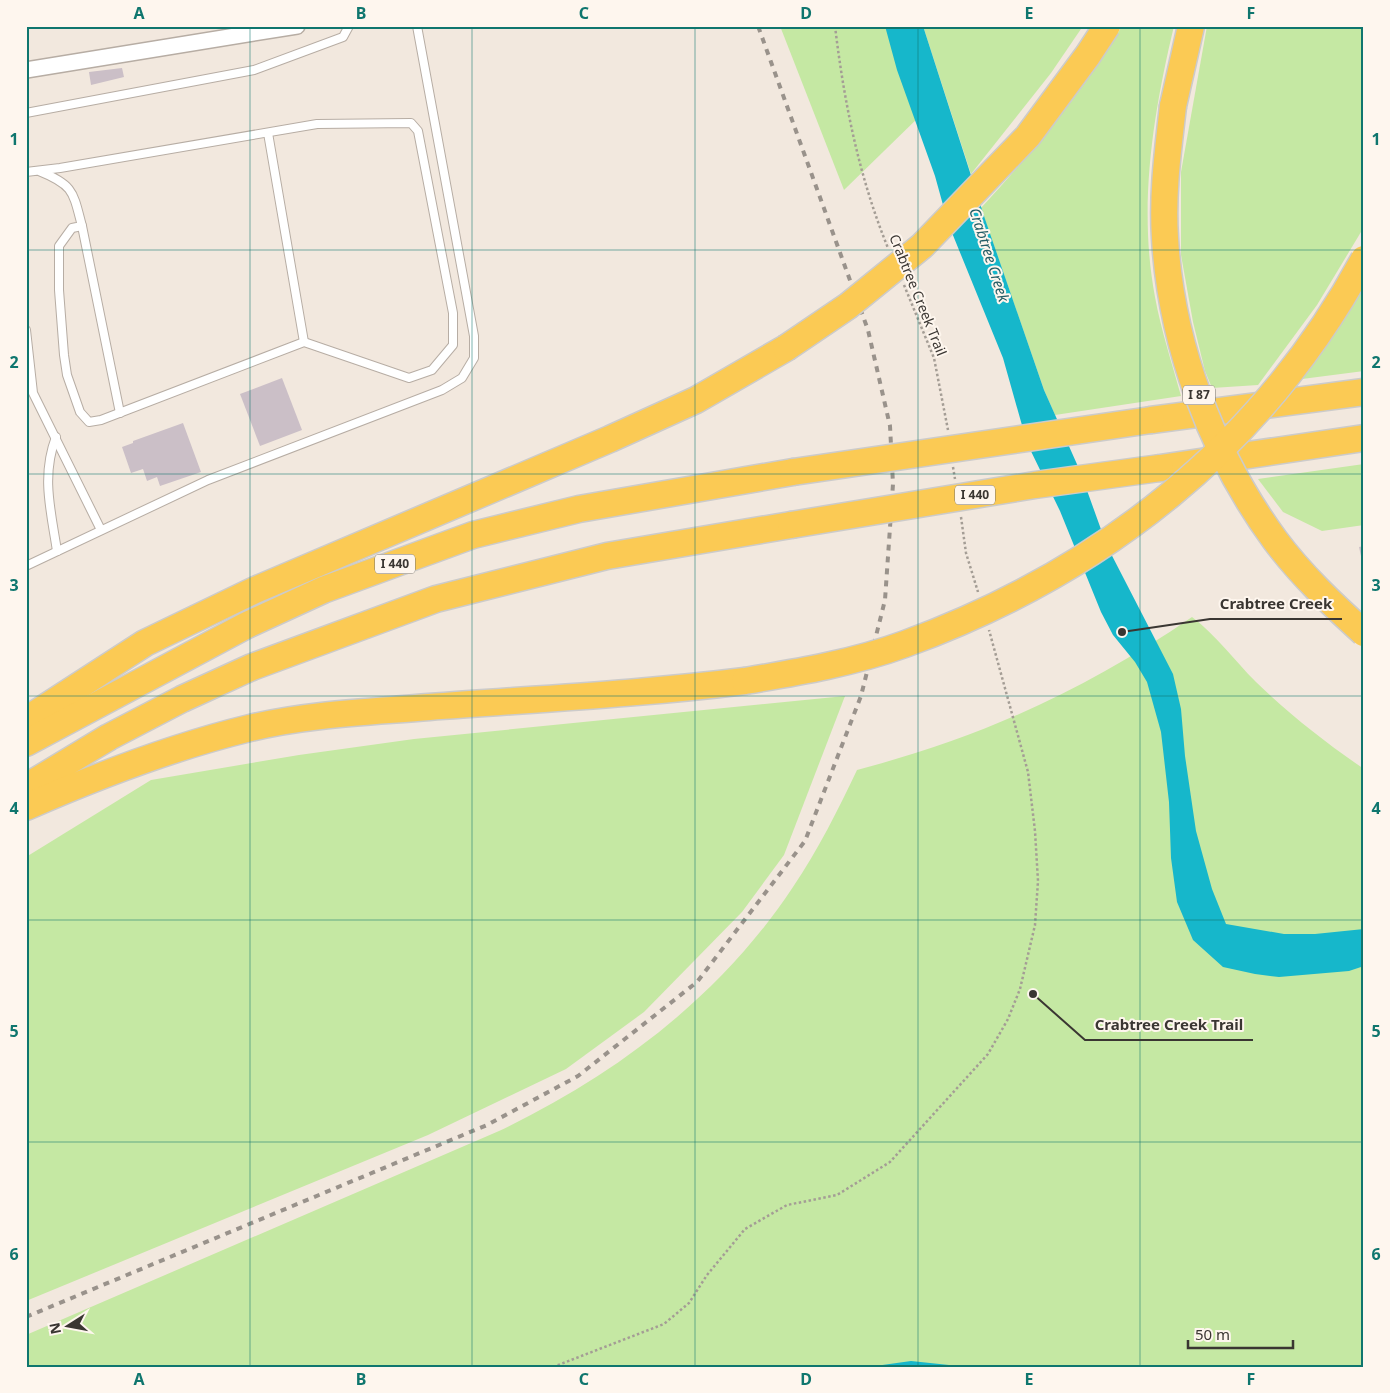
<svg xmlns="http://www.w3.org/2000/svg" width="1390" height="1393" viewBox="0 0 1390 1393" font-family="'Noto Sans',sans-serif">
<style>
.green{fill:#c5e8a3}
.water{fill:#16b7cb}
.building{fill:#cbbfc7}
.lines{fill:none;stroke-linecap:round;stroke-linejoin:round}
.lane-casing{stroke:#b7ada4;stroke-width:10}
.street-casing{stroke:#b7ada4;stroke-width:18}
.highway-casing{stroke:#cccbca;stroke-width:29}
.path{stroke:#a49d95;stroke-width:2.5;stroke-dasharray:2.5 2.5;stroke-linecap:butt}
.lane{stroke:#fff;stroke-width:8}
.street{stroke:#fff;stroke-width:15}
.highway{stroke:#fbca54;stroke-width:26}
.rail{stroke:#99928b;stroke-width:4;stroke-dasharray:6 6;stroke-linecap:butt}
.highway-bridge-casing{stroke:#cccbca;stroke-width:29;stroke-linecap:butt}
.highway-bridge{stroke:#fbca54;stroke-width:26}
.grid{fill:none;stroke:#0f766e;stroke-width:1;stroke-opacity:0.55}
.labels{text-anchor:middle;stroke-width:4;stroke-linejoin:round;paint-order:stroke}
.shield{fill:#fef6ee;stroke:#75706a;stroke-width:1}
.shield-label{font-size:12px;font-weight:bold;fill:#3a3632}
.street-label{font-size:14px;fill:#3a3632;stroke:#fef6ee}
.water-label{font-size:15px;font-style:italic;fill:#255e67;stroke:#fef6ee}
.leader{fill:none;stroke:#3a3632;stroke-width:2}
.callout-dot{fill:#3a3632;stroke:#fef6ee;stroke-width:2}
.callout-label{font-size:15px;text-anchor:middle;font-weight:bold;fill:#3a3632;stroke:#fef6ee;stroke-width:4;stroke-linejoin:round;paint-order:stroke}
.neatline{fill:none;stroke:#0f766e;stroke-width:2}
.grid-label{font-size:16px;text-anchor:middle;font-weight:bold;fill:#0f766e}
</style>
<rect width="100%" height="100%" fill="#f2e8de"/>
<g class="green">
<polygon points="780,26 903,26 923,113 844,190"/>
<polygon points="923,26 1083,26 1051,73 971,174"/>
<path d="M1122 26H1174C1153 114 1138 207 1155 297 1161 330 1172 363 1181 396L1055 415 1044 390 981 208C1033 151 1083 93 1122 26Z"/>
<polygon points="1207,26 1364,26 1364,227 1317,305 1258,385 1212,388 1205,371 1193,322 1181,255 1181,172"/>
<polygon points="1364,285 1364,371 1302,379"/>
<polygon points="1364,464 1364,525 1322,531 1283,512 1258,479"/>
<path d="M1192 617C1216 635 1234 660 1256 682 1289 714 1326 743 1364 769V1367H26V1335L499 1131C616 1075 721 996 793 887 818 850 838 810 857 770 983 737 1085 690 1192 617Z"/>
<polygon points="845,696 784,855 742,912 644,1012 566,1069 428,1135 26,1301 26,857 151,780 299,755 414,739"/>
</g>
<g class="water">
<polygon points="885,26 923,26 985,219 1044,390 1080,471 1107,546 1173,674 1181,709 1185,756 1196,831 1212,889 1226,924 1284,934 1315,934 1364,929 1364,966 1349,971 1279,977 1255,974 1223,967 1193,940 1177,902 1171,858 1169,802 1161,732 1147,682 1135,662 1113,635 1101,612 1060,511 1027,443 1003,358 948,223 935,176 897,70"/>
<polygon points="911,1361 968,1367 868,1367"/>
</g>
<g class="building">
<polygon points="122,68 124,77 91,85 89,72"/>
<polygon points="282,378 302,430 260,446 240,394"/>
<polygon points="183,423 201,472 160,486 157,477 147,481 143,469 131,473 122,447 133,443 133,441"/>
<polygon points="1364,546 1364,565 1363,565 1359,547"/>
</g>
<g class="lines">
<defs>
<g id="lane">
<polyline points="26,113 254,70 343,37 349,26"/>
<polyline points="268,133 304,342"/>
<path d="M26 172 60 168 317 124 411 123 418 131 453 313V345L432 370 409 378 304 342 101 420 89 422 80 412 67 375 64 355 59 290V246L72 228 82 226C73 192 74 185 39 171"/>
<polyline points="82,226 120,413"/>
<polyline points="26,330 33,393 101,530"/>
<path d="M56 437C41 476 51 511 57 551"/>
<polyline points="26,566 208,480 442,390 462,378 474,358 474,336 417,26"/>
</g>
<polyline id="street" points="26,70 297,26"/>
<g id="highway">
<polyline points="1173,106 1191,26"/>
<polyline points="1151,420 1364,392"/>
<polyline points="1160,468 1364,438"/>
<polyline points="26,720 145,643 255,590 610,439 696,400 786,348"/>
<polyline points="26,743 247,625 323,590 473,535 579,509 793,472"/>
<polyline points="26,787 109,737 182,699 252,667 436,599 607,556 791,525"/>
<path d="M26 807C99 775 172 747 250 728 308 714 370 712 429 707 535 699 640 694 745 681"/>
</g>
</defs>
<use href="#lane" class="lane-casing"/>
<use href="#street" class="street-casing"/>
<use href="#highway" class="highway-casing"/>
<g class="path">
<path d="M835 26C844 102 859 177 888 248"/>
<polyline points="904,285 934,358 948,430"/>
<polyline points="953,467 955,479"/>
<polyline points="961,517 966,553 978,592"/>
<polyline points="553,1367 664,1324 689,1303 707,1275 745,1229 787,1205 837,1195 890,1162 988,1054 1008,1019 1020,989 1035,925 1038,881 1035,831 1028,772 989,630"/>
</g>
<use href="#lane" class="lane"/>
<use href="#street" class="street"/>
<use href="#highway" class="highway"/>
<polyline class="rail" points="26,1317 487,1125 578,1076 697,982 805,841 861,696 885,600 893,484 890,426 868,330 758,26"/>
<defs>
<g id="highway-bridge">
<path d="M1173 106C1168 150 1162 194 1165 238 1171 345 1212 454 1275 540 1301 575 1332 604 1364 633"/>
<polyline points="786,348 848,306 922,246 1028,136 1088,55 1107,26"/>
<polyline points="793,472 1151,420"/>
<polyline points="791,525 1035,485 1160,468"/>
<path d="M745 681C799 672 853 663 905 644 1102 572 1264 445 1364 259"/>
</g>
</defs>
<use href="#highway-bridge" class="highway-bridge-casing"/>
<use href="#highway-bridge" class="highway-bridge"/>
</g>
<path class="grid" d="M250 26V1367M472 26V1367M695 26V1367M918 26V1367M1140 26V1367M26 250H1364M26 474H1364M26 696H1364M26 920H1364M26 1142H1364"/>
<g class="labels">
<g class="shield">
<rect x="1183" y="385.5" width="32" height="19" rx="4"/>
<rect x="955" y="485.5" width="40" height="19" rx="4"/>
<rect x="375" y="554.5" width="40" height="19" rx="4"/>
</g>
<g class="shield-label">
<text x="1199" y="399">I 87</text>
<text x="975" y="499">I 440</text>
<text x="395" y="568">I 440</text>
</g>
<g class="street-label">
<text transform="translate(918 295) rotate(68)" y="5">Crabtree Creek Trail</text>
</g>
<g class="water-label">
<text transform="translate(989 255) rotate(72)" y="5">Crabtree Creek</text>
</g>
</g>
<path class="leader" d="M1122 632L1210 619H1342M1033 994L1085 1040H1253"/>
<g class="callout-dot">
<circle cx="1122" cy="632" r="5"/>
<circle cx="1033" cy="994" r="5"/>
</g>
<g class="callout-label">
<text x="1276" y="609">Crabtree Creek</text>
<text x="1169" y="1030">Crabtree Creek Trail</text>
</g>
<rect width="1390" height="1393" fill="none" stroke="#fef6ee" stroke-width="55"/>
<g transform="translate(68 1326) rotate(259)" stroke="#fef6ee" stroke-width="4" paint-order="stroke">
<path d="M0-4L9 19L0 12L-9 19Z" fill="#3a3632"/>
<text y="-8" font-size="14" font-weight="bold" text-anchor="middle" fill="#3a3632">N</text>
</g>
<path d="M1188 1340v8h105v-8" fill="none" stroke="#3a3632" stroke-width="2.5"/>
<text x="1195" y="1340" font-size="15" fill="#3a3632" stroke="#fef6ee" stroke-width="4" paint-order="stroke">50 m</text>
<rect x="28" y="28" width="1334" height="1338" class="neatline"/>
<g class="grid-label">
<text x="139" y="19">A</text>
<text x="361" y="19">B</text>
<text x="584" y="19">C</text>
<text x="806" y="19">D</text>
<text x="1029" y="19">E</text>
<text x="1251" y="19">F</text>
<text x="14" y="145">1</text>
<text x="1376" y="145">1</text>
<text x="14" y="368">2</text>
<text x="1376" y="368">2</text>
<text x="14" y="591">3</text>
<text x="1376" y="591">3</text>
<text x="14" y="814">4</text>
<text x="1376" y="814">4</text>
<text x="14" y="1037">5</text>
<text x="1376" y="1037">5</text>
<text x="14" y="1260">6</text>
<text x="1376" y="1260">6</text>
<text x="139" y="1385">A</text>
<text x="361" y="1385">B</text>
<text x="584" y="1385">C</text>
<text x="806" y="1385">D</text>
<text x="1029" y="1385">E</text>
<text x="1251" y="1385">F</text>
</g>
</svg>
